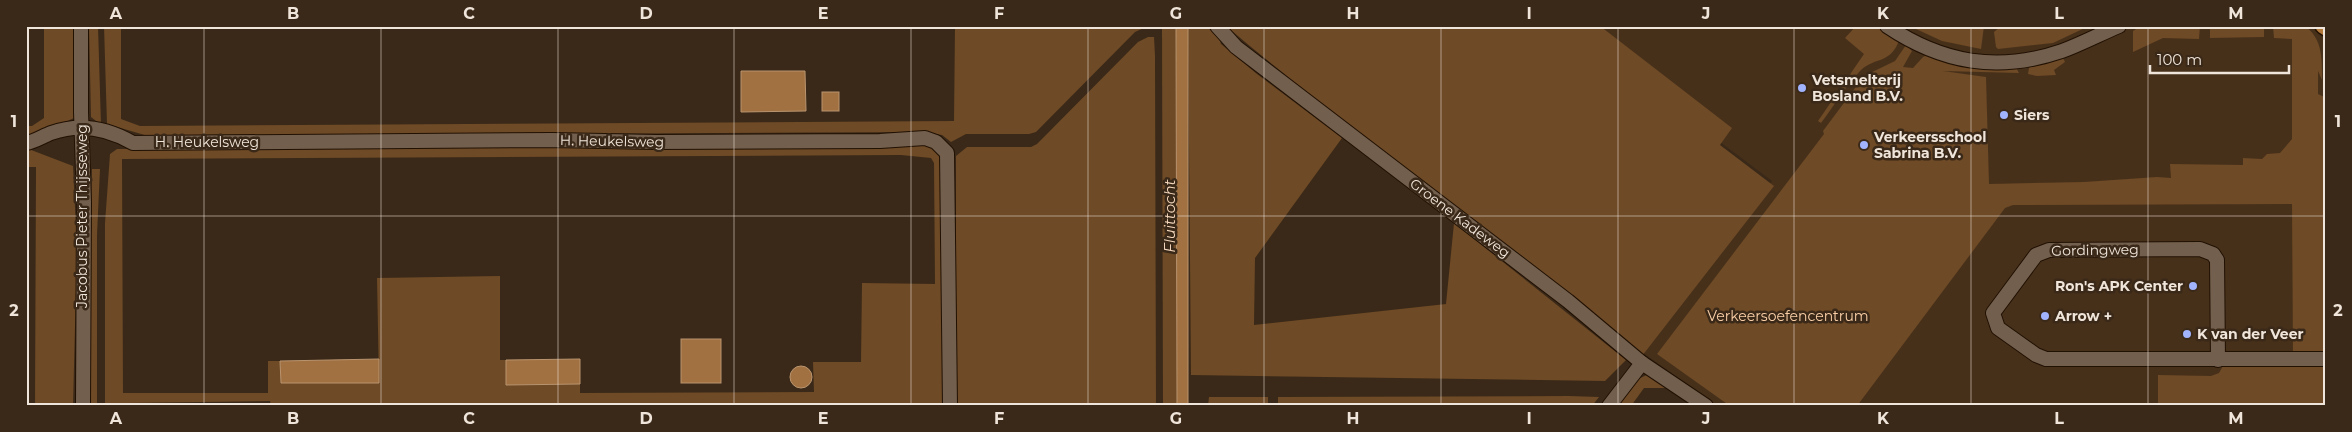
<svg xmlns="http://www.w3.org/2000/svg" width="2352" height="432" viewBox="0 0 2352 432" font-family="Montserrat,sans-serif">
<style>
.built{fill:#47301a}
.green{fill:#6e4a26;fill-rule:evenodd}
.water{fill:#a27141;stroke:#b9946f}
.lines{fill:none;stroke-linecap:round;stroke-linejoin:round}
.minor-casing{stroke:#211103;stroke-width:16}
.major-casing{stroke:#211103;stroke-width:18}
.minor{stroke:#735f4d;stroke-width:14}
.major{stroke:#b2793b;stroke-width:15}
.grid{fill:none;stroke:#f0e5da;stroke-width:1;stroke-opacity:0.55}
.poi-dot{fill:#a1b3fd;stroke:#3a2918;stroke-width:2}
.labels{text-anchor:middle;stroke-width:5;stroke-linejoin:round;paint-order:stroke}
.poi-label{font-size:14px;font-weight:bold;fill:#f0e5da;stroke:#3a2918;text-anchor:start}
.street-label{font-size:14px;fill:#f0e5da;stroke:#3a2918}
.park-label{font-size:14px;fill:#fbd0a8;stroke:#3a2918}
.water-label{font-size:15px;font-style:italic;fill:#f5d8be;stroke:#3a2918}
.neatline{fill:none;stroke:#f0e5da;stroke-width:2}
.grid-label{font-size:16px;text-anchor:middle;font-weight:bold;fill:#f0e5da}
</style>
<rect width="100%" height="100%" fill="#3a2918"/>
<polygon class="built" points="1566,26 2326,26 2326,406 1718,406 1639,350 1772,181"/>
<g class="green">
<polygon points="44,26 75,26 74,118 31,138 26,138 26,126 32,126 44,118"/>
<polygon points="89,26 98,26 101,125 91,117"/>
<polygon points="104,26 121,26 121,119 140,126 954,121 955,26 1148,26 1135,32 1036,132 1029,134 966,134 951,142 942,135 921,132 148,136 107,124"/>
<polygon points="1162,26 1176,26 1177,406 1163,406"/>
<polygon points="1188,26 1215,26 1221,44 1257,74 1342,138 1255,258 1254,325 1446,304 1454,223 1626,360 1605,381 1191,375"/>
<path d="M1226 26H1600L1732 128 1720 145 1774 186 1642 356C1506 242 1361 140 1226 26Z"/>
<path d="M1856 26H1875L1899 40C1891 64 1875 57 1861 70 1846 85 1834 106 1821 123L1818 121 1864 54 1845 38Z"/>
<polygon points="1917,26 1984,26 1981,49 1942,41 1916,29"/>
<polygon points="2001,26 2089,26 2053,43 1998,49 1996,47 1994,32"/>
<polygon points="2141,26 2200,26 2199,39 2163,38 2133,52 2133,31"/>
<polygon points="2210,26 2264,26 2264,37 2210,38"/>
<path d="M2273 26H2305C2323 39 2322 60 2322 80L2318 71V94L2326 98V355L2293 356 2292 204 2013 205 2005 208 1857 406H1730L1657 354 1824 134 1823 131 1864 76 1895 61 1906 45 1912 51 1903 67 1913 68 1923 57 1927 55 1962 65 2015 66 2019 73 1943 71 1986 77 1989 184 2084 182 2157 177 2171 178 2170 164 2243 165V158L2262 159 2267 154 2280 153 2292 139V39L2274 38Z"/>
<polygon points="1148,37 1154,37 1155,56 1156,406 956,406 956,156 967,147 1031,147 1037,144 1138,42"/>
<polygon points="2063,58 2065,62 2054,70 2056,75 2037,76 2028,74 2029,68 2034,64"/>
<path d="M920 144 932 145 942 153 945 406H271L270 401 129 403 128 406H105V223L110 154 117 149ZM901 155 931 158 934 163 935 284 862 283 861 362H813L814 392 580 393V384L506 385V360H500V276L377 278 379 382 281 383 280 361H268V393H123L122 159Z"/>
<polygon points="26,148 73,166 77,248 73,406 35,406 36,167 26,167"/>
<polygon points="92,169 100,169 97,235 97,406 87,406"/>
<polygon points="2224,364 2326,364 2326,406 2158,406 2158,375 2211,376 2219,373"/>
<polygon points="1651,373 1679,388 1644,388 1631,406 1616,406 1636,380"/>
<polygon points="1569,396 1599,397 1592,406 1278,406 1278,397"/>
<polygon points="1209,397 1268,397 1268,406 1208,406"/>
</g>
<g class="water">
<polygon points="1176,26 1188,26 1188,406 1177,406"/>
<polygon points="741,71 805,71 806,111 741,112"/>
<rect x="822" y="92" width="17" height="19"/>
<rect x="681" y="339" width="40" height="44"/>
<polygon points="379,359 379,383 281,383 280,361"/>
<polygon points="580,359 580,384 506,385 506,360"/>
<circle cx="801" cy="377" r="11"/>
</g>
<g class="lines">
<defs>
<g id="minor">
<polyline points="81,26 81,112 84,202 83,406"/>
<polyline points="1217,26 1236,47 1568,301 1642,363 1706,406"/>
<path d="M1887 26C1942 63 1998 73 2062 51 2081 44 2100 34 2119 26"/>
<path d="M26 143C34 142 43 136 51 133 79 123 107 128 133 143L552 140 656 142 880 141 925 138 936 142 947 153 950 406"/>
<polyline points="2218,360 2217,260 2213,254 2200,249 2049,250 2036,255 1993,313 1998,328 2036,355 2046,359 2326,359"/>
<polyline points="1609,406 1642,363"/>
</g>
<polyline id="major" points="2323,26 2326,28"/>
</defs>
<use href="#minor" class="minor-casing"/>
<use href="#major" class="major-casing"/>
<use href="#minor" class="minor"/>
<use href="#major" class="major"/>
</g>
<path class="grid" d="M204 26V406M381 26V406M558 26V406M734 26V406M911 26V406M1088 26V406M1264 26V406M1441 26V406M1618 26V406M1794 26V406M1971 26V406M2148 26V406M26 216H2326"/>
<g class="poi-dot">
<circle cx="1802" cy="88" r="5"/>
<circle cx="2004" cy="115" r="5"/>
<circle cx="1864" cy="145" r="5"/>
<circle cx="2193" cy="286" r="5"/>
<circle cx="2045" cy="316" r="5"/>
<circle cx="2187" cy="334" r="5"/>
</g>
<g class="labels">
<g class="poi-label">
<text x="1812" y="85">Vetsmelterij<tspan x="1812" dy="16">Bosland B.V.</tspan></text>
<text x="2014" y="120">Siers</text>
<text x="1874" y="142">Verkeersschool<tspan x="1874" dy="16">Sabrina B.V.</tspan></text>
<text x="2183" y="291" text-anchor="end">Ron's APK Center</text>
<text x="2055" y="321">Arrow +</text>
<text x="2197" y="339">K van der Veer</text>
</g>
<g class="street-label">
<text transform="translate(612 141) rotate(1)" y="5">H. Heukelsweg</text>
<text x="207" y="147">H. Heukelsweg</text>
<text transform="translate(82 216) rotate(-90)" y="5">Jacobus Pieter Thijsseweg</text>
<text transform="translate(1460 218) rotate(37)" y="5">Groene Kadeweg</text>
<text transform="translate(2095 250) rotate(-1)" y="5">Gordingweg</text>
</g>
<g class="park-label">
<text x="1788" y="321">Verkeersoefencentrum</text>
</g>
<g class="water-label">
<text transform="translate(1170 216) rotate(-90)" y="5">Fluittocht</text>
</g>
</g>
<rect width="2352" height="432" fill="none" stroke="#3a2918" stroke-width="55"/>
<path d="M2150 65v8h139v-8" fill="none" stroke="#f0e5da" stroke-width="2.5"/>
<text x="2157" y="65" font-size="15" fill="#f0e5da" stroke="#3a2918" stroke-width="4" paint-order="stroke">100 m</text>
<rect x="28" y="28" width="2296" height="376" class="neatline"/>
<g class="grid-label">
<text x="116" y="19">A</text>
<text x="293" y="19">B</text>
<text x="469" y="19">C</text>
<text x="646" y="19">D</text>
<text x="823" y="19">E</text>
<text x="999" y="19">F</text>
<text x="1176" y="19">G</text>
<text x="1353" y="19">H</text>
<text x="1529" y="19">I</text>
<text x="1706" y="19">J</text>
<text x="1883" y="19">K</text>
<text x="2059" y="19">L</text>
<text x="2236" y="19">M</text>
<text x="14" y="127">1</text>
<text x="2338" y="127">1</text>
<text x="14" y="316">2</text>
<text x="2338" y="316">2</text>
<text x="116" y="424">A</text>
<text x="293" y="424">B</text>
<text x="469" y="424">C</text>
<text x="646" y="424">D</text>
<text x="823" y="424">E</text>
<text x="999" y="424">F</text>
<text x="1176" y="424">G</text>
<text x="1353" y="424">H</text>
<text x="1529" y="424">I</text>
<text x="1706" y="424">J</text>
<text x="1883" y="424">K</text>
<text x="2059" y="424">L</text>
<text x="2236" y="424">M</text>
</g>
</svg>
